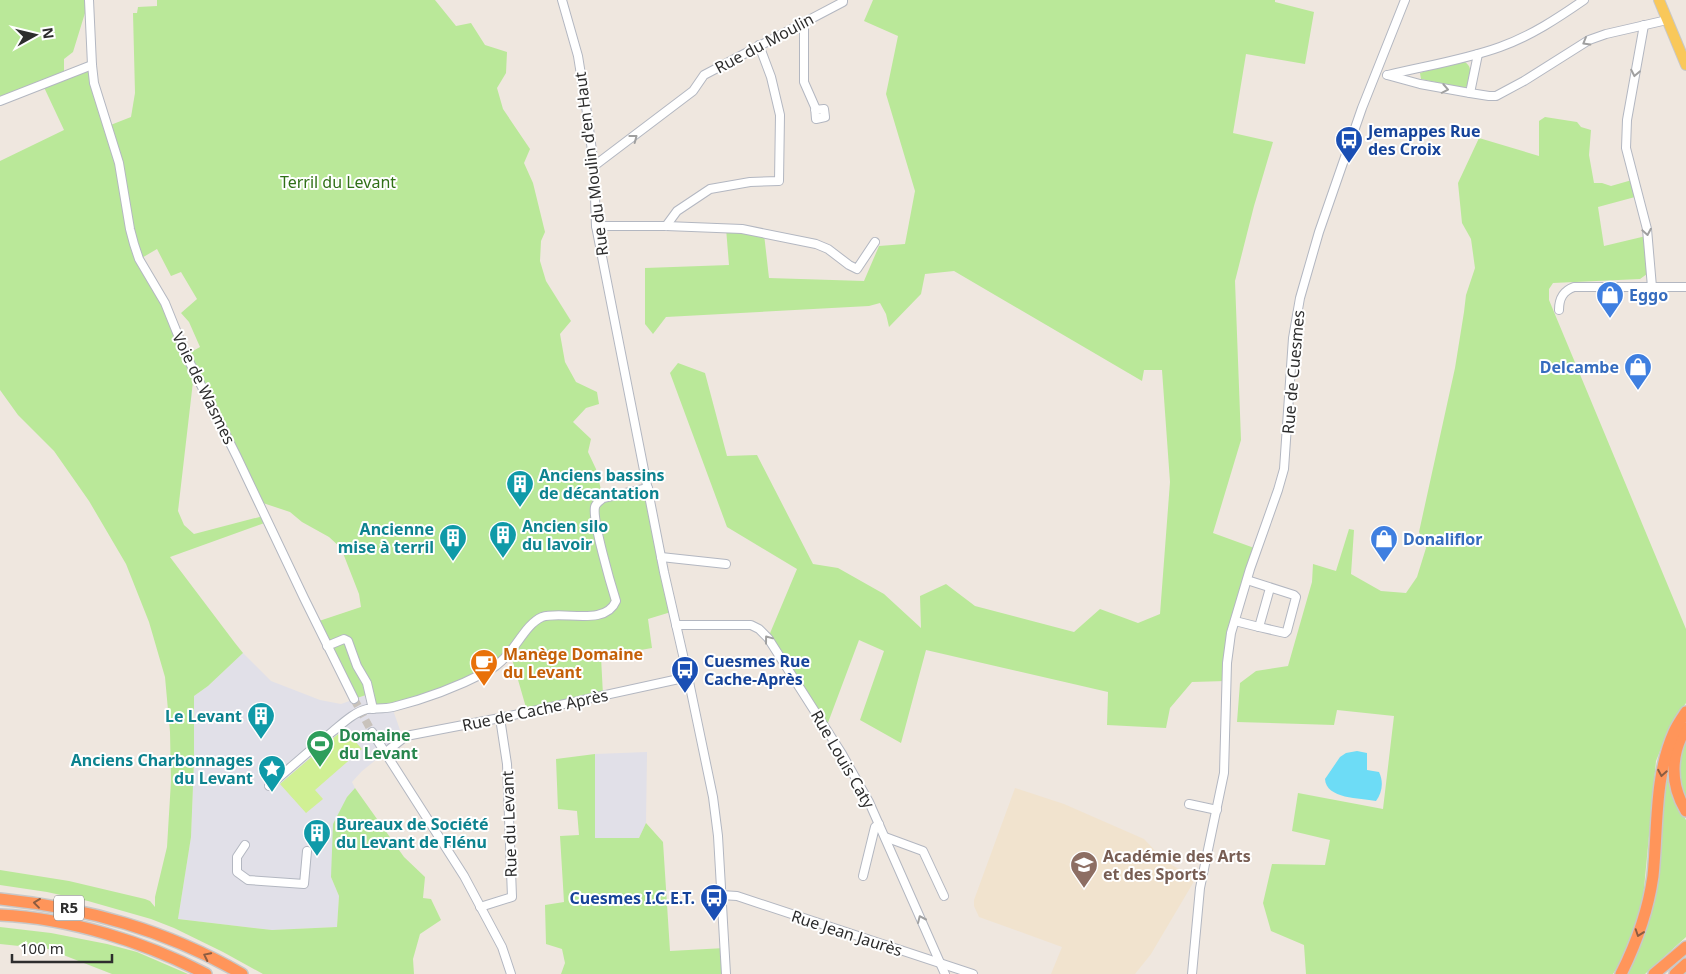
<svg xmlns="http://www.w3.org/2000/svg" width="1686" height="974" viewBox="0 0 1686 974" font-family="'Noto Sans',sans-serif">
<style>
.industrial{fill:#e1e0e8}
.education{fill:#f1e3ce}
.green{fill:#bae899;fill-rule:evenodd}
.pitch{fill:#d0f094}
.water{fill:#6ddcf6}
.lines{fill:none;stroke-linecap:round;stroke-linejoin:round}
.minor-tunnel{stroke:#c8c2bb;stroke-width:8;stroke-dasharray:8 4;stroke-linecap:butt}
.minor-casing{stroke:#b3b7c1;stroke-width:10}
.major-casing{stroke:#c8c8c8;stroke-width:12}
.highway-casing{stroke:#c8c8c8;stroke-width:14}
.minor{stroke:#fff;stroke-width:8}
.major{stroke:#f9c85a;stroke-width:10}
.highway{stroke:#ff955a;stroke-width:11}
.oneway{stroke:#a0a0a0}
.oneway2{stroke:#8c5c41}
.labels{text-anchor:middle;stroke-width:4;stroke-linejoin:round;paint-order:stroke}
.shield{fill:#fff;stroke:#6c6c6c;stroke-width:1}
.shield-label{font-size:15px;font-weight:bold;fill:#2d2d2d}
.street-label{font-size:16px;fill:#2d2d2d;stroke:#fff}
.transit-label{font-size:16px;font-weight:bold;fill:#164399;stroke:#fff;text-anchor:start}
.park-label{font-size:16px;fill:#307017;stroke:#fff}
.shop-label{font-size:16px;font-weight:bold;fill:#366cbe;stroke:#fff;text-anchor:start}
.culture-label{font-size:16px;font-weight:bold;fill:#0d838f;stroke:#fff;text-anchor:start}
.food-label{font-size:16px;font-weight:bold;fill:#c56008;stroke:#fff;text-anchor:start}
.leisure-label{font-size:16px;font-weight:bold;fill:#27864d;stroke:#fff;text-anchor:start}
.education-label{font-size:16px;font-weight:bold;fill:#785e54;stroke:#fff;text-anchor:start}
</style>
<rect width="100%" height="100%" fill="#efe7df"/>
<g class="industrial">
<polygon points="243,653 271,681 320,700 341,704 369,694 392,707 400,730 406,736 362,771 352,782 355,788 347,797 331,877 339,896 337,927 272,930 178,919 191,837 194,761 194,696 208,686"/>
<polygon points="647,752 646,823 639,838 595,838 595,754"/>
</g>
<polygon class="education" points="1015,788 1064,804 1144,839 1166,862 1196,878 1151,954 1135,974 1051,974 1062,947 979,917 974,906 974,900"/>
<g class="green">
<path d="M0 0H89L73 52 64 59V73L92 65 108 126 131 117 135 93 133 13H137L138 7 157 6V0H435L456 26 471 23 485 45 507 52 506 73 497 88 503 109 530 149 524 163 533 183 545 232 541 241 540 261 546 281 571 321 560 334 565 362 576 382 597 392 599 404 586 408 573 422 591 439 588 452 596 469 603 498 648 488 671 612 648 619 652 648 601 657 603 695 527 711 510 652 465 682 373 709 369 694 354 699 316 622 361 607 359 594 341 548 329 537 302 522 290 512 263 503 194 373 178 511 184 525 194 534 267 515 270 521 170 557 235 643 243 653 208 686 194 696V761L191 837 178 919 272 930 337 927 339 896 331 877 333 824 347 797 355 788 404 857 425 877 423 898 431 899 441 920 420 934 413 959 414 974H263L223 952 174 928 151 919 88 901 47 892 0 885V870L69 881 145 899 150 901 155 907V897L167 847 171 781 170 732 165 677 149 622 126 564 89 501 54 451 18 415 0 390V161L64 130 42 83 0 101ZM157 249 171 276 181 272 197 299 181 313 189 322 200 347 186 355 140 259Z"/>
<polygon points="873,0 1275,0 1275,2 1314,12 1305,64 1246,54 1233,133 1273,142 1254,206 1235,281 1241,440 1213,533 1257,549 1231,633 1226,681 1192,682 1170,708 1166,728 1107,725 1108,692 926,650 901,743 860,720 884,651 859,640 826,728 768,638 797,569 727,527 670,373 678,363 705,373 727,456 757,455 813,564 838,568 884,594 921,628 920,596 946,584 975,606 1074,632 1100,609 1138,623 1160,614 1170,482 1162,370 1144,370 1142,381 954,271 925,274 921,294 889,327 886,314 880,303 869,306 666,317 653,334 645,324 645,268 729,265 726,228 764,234 769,278 864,281 879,246 905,244 915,191 886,94 898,36 864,21"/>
<path d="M1465 62C1474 68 1469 77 1467 86L1464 88 1421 79 1420 73 1426 71Z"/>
<polygon points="1545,117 1577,122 1581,127 1591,130 1589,155 1594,183 1602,183 1611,186 1632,180 1635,197 1598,207 1604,246 1646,236 1647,274 1640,279 1553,283 1549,289 1549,300 1686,629 1686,703 1670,726 1656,761 1643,899 1635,929 1626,953 1613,974 1306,974 1304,945 1271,931 1263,903 1272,864 1325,865 1330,840 1292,831 1298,793 1383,809 1394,716 1337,710 1334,725 1237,722 1240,683 1256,671 1288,666 1312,582 1313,564 1336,571 1349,529 1354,530 1351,574 1381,591 1406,593 1417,577 1426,548 1419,532 1455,368 1464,312 1466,295 1475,268 1471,239 1462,223 1458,183 1479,138 1539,156 1539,121"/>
<polygon points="1686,736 1686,804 1678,767"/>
<polygon points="1669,750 1676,803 1686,820 1686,937 1645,974 1624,974 1645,930"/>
<polygon points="595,754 595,838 639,838 646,823 663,842 670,951 725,948 726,974 561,974 565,963 562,949 546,944 545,905 564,902 560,836 579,835 577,811 558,809 556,759"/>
<polygon points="0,927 51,933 107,944 137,952 188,974 112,974 48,949 0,944"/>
</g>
<polygon class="pitch" points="344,729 362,749 315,790 323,799 306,813 280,784"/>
<path class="water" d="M1357 751 1367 753V770L1379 772C1384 782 1382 793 1376 801 1360 798 1326 799 1325 779L1340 757 1346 753Z"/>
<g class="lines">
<polyline class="minor-tunnel" points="354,699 372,732"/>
<defs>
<g id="minor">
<polyline points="89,0 92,65 94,83 119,163 130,229 134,244 139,259 165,303 186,355 237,457 304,598 354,699"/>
<polyline points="562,0 578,56 586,106 594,166 596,226 664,572 688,677 713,797 718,836 726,974"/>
<polyline points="804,22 804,82 815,107 816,119 825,117 824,109 815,110"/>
<polyline points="1644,25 1627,120 1626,148 1647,229 1652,287"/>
<polyline points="1387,75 1420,84 1470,93 1489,96 1496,96 1524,81 1589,40 1606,34 1667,20"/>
<path d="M1388 75C1425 66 1464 60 1500 47 1531 36 1558 18 1584 0"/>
<polyline points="1470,93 1478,54"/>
<polyline points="0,101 92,65"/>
<polyline points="594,166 693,91 704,75 843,2 843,0"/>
<polyline points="596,226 666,226 742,229 816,244 828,249 849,265 857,269 875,242"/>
<polyline points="666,226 677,211 710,189 750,182 779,181 780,115 771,77 759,45"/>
<path d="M1559 310C1559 298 1563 291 1574 287H1686"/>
<polyline points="661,557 726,564"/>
<polyline points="1247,580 1294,595 1296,597 1287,631 1285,633 1259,627"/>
<polyline points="1235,621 1259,627 1270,588"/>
<polyline points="676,625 751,625 759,629 768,638 842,754 869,802 945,974"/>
<polyline points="327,646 344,639 348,641 357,666 367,683 373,709"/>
<polyline points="372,732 464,876 502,947 511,974"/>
<polyline points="386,752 406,736 500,718 688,677"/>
<path d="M269 786C290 768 310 750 332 732 342 724 354 712 367 709 375 708 385 709 393 707 425 699 457 687 486 672 494 668 503 660 509 653 519 642 528 623 542 617 563 610 605 627 616 601 611 585 592 520 595 507 596 503 600 501 603 498L648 488"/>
<polyline points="1189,804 1217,810"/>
<polyline points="885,837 923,851 944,896"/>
<polyline points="245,845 237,857 237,872 248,880 304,884 307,851"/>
<polyline points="863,876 874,831 875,827 879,824"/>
<polyline points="721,895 737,896 973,974"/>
<polyline points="480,907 512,897 507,764 500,718"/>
<polyline points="1192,974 1200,888 1224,773 1227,663 1231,633 1250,569 1278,490 1284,469 1293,338 1300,298 1319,232 1362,108 1405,0"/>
</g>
<polyline id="major" points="1659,0 1686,65"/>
<g id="highway">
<path d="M1686 728C1670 754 1670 785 1686 811"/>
<path d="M0 899C87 908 166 930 242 974"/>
<path d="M0 915C69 918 145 942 206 974"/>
<path d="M1621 974C1637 942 1648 911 1653 876 1658 828 1654 777 1674 732 1677 725 1682 718 1686 712"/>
<polyline points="1654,974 1686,947"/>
<polyline points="1675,974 1686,964"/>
</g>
</defs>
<use href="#minor" class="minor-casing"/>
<use href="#major" class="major-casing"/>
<use href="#highway" class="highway-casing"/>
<use href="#minor" class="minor"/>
<use href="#major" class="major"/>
<use href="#highway" class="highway"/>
</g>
<defs><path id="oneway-chevron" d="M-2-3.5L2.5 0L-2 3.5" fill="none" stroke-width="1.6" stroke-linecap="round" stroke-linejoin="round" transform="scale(1.25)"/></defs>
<g class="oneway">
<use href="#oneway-chevron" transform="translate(1586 42) rotate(150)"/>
<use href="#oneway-chevron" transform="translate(1635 73) rotate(101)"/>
<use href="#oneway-chevron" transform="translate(1445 89) rotate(11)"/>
<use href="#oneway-chevron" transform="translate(634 138) rotate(-37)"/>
<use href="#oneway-chevron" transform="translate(1647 232) rotate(80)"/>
<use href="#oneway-chevron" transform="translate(768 639) rotate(-127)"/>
<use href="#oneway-chevron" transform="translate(921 919) rotate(-114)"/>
</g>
<g class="oneway2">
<use href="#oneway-chevron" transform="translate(1662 773) rotate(100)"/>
<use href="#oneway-chevron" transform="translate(37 903) rotate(-173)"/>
<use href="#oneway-chevron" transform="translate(1639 933) rotate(109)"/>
<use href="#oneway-chevron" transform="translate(207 956) rotate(-154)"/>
</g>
<defs>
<symbol id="bus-pin" viewBox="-11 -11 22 30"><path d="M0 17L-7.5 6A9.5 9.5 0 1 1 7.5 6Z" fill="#1a4fb4" stroke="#fff"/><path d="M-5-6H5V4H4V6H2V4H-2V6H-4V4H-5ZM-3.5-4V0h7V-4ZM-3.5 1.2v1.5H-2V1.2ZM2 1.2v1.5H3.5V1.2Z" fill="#fff"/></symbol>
<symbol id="shop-pin" viewBox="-11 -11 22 30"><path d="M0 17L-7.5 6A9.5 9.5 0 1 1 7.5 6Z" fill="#3f7fe0" stroke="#fff"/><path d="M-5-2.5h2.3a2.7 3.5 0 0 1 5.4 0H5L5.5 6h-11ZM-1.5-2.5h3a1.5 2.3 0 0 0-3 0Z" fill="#fff"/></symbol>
<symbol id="building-pin" viewBox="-11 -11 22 30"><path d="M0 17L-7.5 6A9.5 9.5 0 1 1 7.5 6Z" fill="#0f9aa8" stroke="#fff"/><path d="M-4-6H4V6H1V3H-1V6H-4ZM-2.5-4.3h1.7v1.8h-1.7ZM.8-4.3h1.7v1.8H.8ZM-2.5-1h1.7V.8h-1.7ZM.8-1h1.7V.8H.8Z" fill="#fff"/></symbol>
<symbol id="cafe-pin" viewBox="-11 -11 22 30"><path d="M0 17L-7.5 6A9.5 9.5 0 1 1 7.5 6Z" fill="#e8710a" stroke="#fff"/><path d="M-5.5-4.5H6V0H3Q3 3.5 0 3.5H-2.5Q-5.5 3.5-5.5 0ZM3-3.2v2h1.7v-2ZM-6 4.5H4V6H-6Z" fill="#fff"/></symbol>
<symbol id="stadium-pin" viewBox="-11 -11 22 30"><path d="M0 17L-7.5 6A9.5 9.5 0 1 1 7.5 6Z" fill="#2e9e5b" stroke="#fff"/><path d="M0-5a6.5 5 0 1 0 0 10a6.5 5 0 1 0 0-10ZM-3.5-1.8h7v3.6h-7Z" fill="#fff"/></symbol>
<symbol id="sight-pin" viewBox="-11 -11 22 30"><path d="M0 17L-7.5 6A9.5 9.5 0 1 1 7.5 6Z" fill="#0f9aa8" stroke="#fff"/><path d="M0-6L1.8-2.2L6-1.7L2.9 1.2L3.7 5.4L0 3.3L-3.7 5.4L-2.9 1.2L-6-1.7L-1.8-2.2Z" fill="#fff"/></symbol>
<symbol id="university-pin" viewBox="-11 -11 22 30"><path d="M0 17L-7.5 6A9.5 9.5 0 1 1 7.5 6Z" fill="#8d6e63" stroke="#fff"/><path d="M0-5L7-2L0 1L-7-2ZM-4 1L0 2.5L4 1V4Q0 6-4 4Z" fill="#fff"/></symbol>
</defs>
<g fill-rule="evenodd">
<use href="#bus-pin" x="1333" y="124" width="32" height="43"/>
<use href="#shop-pin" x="1594" y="279" width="32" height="43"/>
<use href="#shop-pin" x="1622" y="351" width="32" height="43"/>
<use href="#building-pin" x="504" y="468" width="32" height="43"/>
<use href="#building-pin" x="487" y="519" width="32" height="43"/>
<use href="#building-pin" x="437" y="522" width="32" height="43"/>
<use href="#shop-pin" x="1368" y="523" width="32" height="43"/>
<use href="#cafe-pin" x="468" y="647" width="32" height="43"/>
<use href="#bus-pin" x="669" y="654" width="32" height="43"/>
<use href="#building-pin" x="245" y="700" width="32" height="43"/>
<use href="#stadium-pin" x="304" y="728" width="32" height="43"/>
<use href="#sight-pin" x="256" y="753" width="32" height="43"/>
<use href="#building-pin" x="301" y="817" width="32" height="43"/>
<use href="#university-pin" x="1068" y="849" width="32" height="43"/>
<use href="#bus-pin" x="698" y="882" width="32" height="43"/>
</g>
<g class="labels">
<rect class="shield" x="54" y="895.5" width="30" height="25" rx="4"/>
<g class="shield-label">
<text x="69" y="913">R5</text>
</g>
<g class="street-label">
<text transform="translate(764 43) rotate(-28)" y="6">Rue du Moulin</text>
<text transform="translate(591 164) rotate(-97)" y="6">Rue du Moulin d'en Haut</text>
<text transform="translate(1293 372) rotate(-85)" y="6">Rue de Cuesmes</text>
<text transform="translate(204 388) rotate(64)" y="6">Voie de Wasmes</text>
<text transform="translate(535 710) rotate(-12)" y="6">Rue de Cache Après</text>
<text transform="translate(843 759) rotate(60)" y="6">Rue Louis Caty</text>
<text transform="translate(509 824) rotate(-92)" y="6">Rue du Levant</text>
<text transform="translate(847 933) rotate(18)" y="6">Rue Jean Jaurès</text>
</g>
<g class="transit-label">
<text x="1368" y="137">Jemappes Rue<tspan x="1368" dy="18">des Croix</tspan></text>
<text x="704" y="667">Cuesmes Rue<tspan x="704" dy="18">Cache-Après</tspan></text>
<text x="695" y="904" text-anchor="end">Cuesmes I.C.E.T.</text>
</g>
<g class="park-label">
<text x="338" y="188">Terril du Levant</text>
</g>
<g class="shop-label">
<text x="1629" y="301">Eggo</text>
<text x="1619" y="373" text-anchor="end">Delcambe</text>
<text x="1403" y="545">Donaliflor</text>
</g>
<g class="culture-label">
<text x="539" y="481">Anciens bassins<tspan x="539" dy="18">de décantation</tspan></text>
<text x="522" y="532">Ancien silo<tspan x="522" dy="18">du lavoir</tspan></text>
<text x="434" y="535" text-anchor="end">Ancienne<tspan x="434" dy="18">mise à terril</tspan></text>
<text x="242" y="722" text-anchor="end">Le Levant</text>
<text x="253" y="766" text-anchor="end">Anciens Charbonnages<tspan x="253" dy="18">du Levant</tspan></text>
<text x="336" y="830">Bureaux de Société<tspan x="336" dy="18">du Levant de Flénu</tspan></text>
</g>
<g class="food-label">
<text x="503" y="660">Manège Domaine<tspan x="503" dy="18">du Levant</tspan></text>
</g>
<g class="leisure-label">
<text x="339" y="741">Domaine<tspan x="339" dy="18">du Levant</tspan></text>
</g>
<g class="education-label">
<text x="1103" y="862">Académie des Arts<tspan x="1103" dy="18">et des Sports</tspan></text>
</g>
</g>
<g transform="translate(35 35) rotate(82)" stroke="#ffffff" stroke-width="4" paint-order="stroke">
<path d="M0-4L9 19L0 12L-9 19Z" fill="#2d2d2d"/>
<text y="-8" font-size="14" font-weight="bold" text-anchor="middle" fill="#2d2d2d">N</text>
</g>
<path d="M12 954v8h100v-8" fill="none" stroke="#2d2d2d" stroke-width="2.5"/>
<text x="20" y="954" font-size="15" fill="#2d2d2d" stroke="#ffffff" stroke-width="4" paint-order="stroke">100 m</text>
</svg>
